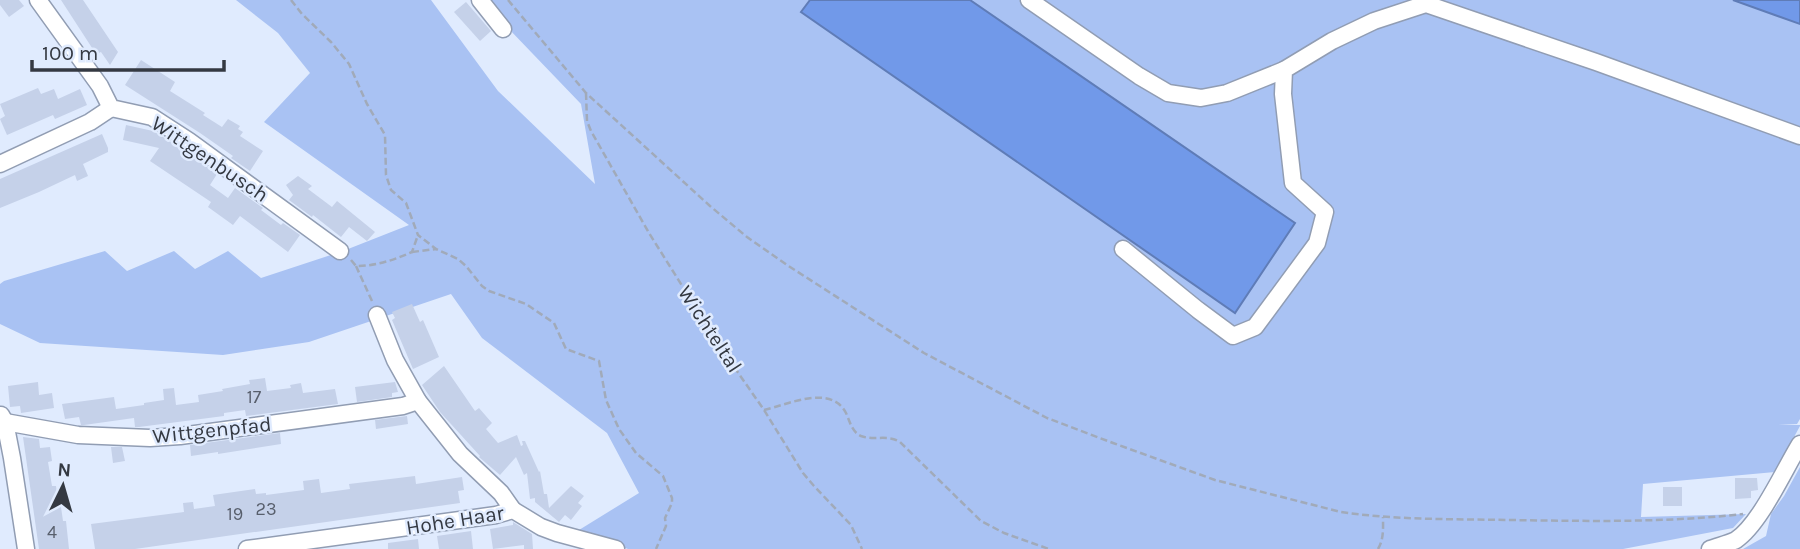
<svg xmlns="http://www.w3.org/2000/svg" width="1800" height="549" viewBox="0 0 1800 549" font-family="Karla,sans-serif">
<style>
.green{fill:#a9c2f3}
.water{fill:#7199e9;stroke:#5f7cb7;stroke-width:2}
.building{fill:#c5d1e9}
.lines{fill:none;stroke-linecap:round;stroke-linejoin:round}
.minor-casing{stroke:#919db3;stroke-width:19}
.path{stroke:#a1aab9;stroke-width:2.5;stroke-dasharray:7 3.5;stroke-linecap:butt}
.minor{stroke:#fff;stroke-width:16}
.labels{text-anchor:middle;stroke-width:5;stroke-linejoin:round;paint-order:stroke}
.number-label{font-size:18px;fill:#585f6c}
.street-label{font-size:21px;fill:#343942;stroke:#e0ebfe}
</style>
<rect width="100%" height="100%" fill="#e0ebfe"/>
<g class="green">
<polygon points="236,0 431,0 498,91 595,184 581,104 507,27 485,0 1800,0 1800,419 1797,424 1778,425 1800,425 1800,426 1775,472 1643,484 1641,517 1746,514 1733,528 1623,549 628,549 579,530 639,493 607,433 482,338 451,294 309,342 223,355 40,343 0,324 0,284 4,281 105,251 127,271 174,251 195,269 228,251 261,278 343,251 409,225 264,122 310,73 278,33"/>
<polygon points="1800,467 1800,549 1743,549 1766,536 1771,514 1784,496"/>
</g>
<g class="water">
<polygon points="810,0 970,0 1295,223 1235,313 801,12"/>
<polygon points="1733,0 1800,0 1800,24"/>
</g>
<g class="building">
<polygon points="0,0 19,0 24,6 9,17 0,5"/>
<polygon points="61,0 83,0 118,52 110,65 101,52 96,54"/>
<polygon points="466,2 491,31 480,41 454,12"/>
<polygon points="141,60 175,82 170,91 205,113 203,115 222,127 228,119 240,126 238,129 243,132 240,136 263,151 250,171 231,158 233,156 200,133 125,85"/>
<polygon points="38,88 41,94 54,89 58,99 80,89 87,105 55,119 53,115 7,135 0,119 5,116 0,104"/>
<polygon points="126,125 153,131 176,145 217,174 210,185 228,198 235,188 263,208 261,210 281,225 283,223 300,235 288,252 240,216 233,225 208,207 211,202 150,161 159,148 123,140"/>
<polygon points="102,134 108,148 108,152 83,164 88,176 77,181 75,175 39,192 0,208 0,179"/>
<polygon points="298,176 312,186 308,189 332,207 337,201 375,232 367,241 349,227 341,237 313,215 312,217 289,200 293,195 286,185"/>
<polygon points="412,304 420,322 423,320 439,357 413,369 392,320 395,318 392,312"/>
<polygon points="444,366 475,411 479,408 492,423 486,429 498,443 517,435 521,446 523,445 522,441 525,441 539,472 540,471 544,494 547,494 549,508 571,486 584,496 578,503 582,506 571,520 565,515 559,522 535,502 535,498 530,499 527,473 524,475 516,457 500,475 479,457 480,456 440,412 422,385"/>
<polygon points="265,378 267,391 291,388 290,385 301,383 303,393 335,389 338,404 246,416 245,410 224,413 224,416 139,427 135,427 134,418 84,425 81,425 79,417 65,419 62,404 114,397 116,409 144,405 144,403 164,400 163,389 174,388 176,405 199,402 198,395 223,391 222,389 250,384 249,380"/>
<polygon points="38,382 39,395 52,393 54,408 21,413 20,406 10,407 8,386"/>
<polygon points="395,382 398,392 392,393 392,397 357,402 355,387"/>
<polygon points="407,416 408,424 376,429 375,420"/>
<polygon points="280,433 281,444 218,454 218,452 191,456 190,445"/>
<polygon points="23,437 39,439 40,448 50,447 52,461 48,462 52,486 56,486 57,494 59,493 63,521 66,521 69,549 39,549"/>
<polygon points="111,447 122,447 125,461 113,463"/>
<polygon points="415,476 416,484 462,477 464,490 458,491 460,503 135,549 95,549 91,524 184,512 183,503 193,502 194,509 215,506 213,495 255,489 256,494 266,493 266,495 304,490 303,481 319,479 321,493 350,489 349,484"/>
<polygon points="1735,478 1757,478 1758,490 1751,491 1751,498 1735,499"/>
<rect x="1663" y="487" width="19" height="19"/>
<polygon points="513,522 532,534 533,549 524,549 524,545 493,549 490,529 513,525"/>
<polygon points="471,531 473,549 439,549 437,536"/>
<polygon points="418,539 419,549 388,549 388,543"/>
</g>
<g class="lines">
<defs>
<g id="minor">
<polyline points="38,0 100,86 111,108 152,117 189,141 340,251"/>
<polyline points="480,0 503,29"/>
<polyline points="1029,0 1139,76 1168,93 1201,98 1227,93 1284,70"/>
<polyline points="0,164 90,122 111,108"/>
<polyline points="1123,249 1198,310 1233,336 1255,327 1317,243 1325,212 1293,183 1283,94 1284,70 1332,41 1374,21 1426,4 1596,62 1800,136"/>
<polyline points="377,315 395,360 418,401 460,454 501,493 513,510"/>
<polyline points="1,415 5,422 12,458 26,549"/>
<polyline points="5,422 78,435 150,438 180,436 403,406 418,401"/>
<polyline points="247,549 496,515 513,510 541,527 557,533 616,549"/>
<path d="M1710 549C1718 546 1728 544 1736 540 1760 524 1784 470 1800 444"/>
</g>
</defs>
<use href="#minor" class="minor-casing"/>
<g class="path">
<polyline points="291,0 302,14 331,42 349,64 367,104 385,135 386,175 391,190 406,203 418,235 436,249 458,259 466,266 482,286 489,291 526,304 554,323 566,349 599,361 606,400 619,429 636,453 663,476 672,498 672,503 665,518 666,526 656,549"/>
<path d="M508 0 586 93 710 206 747 237 787 265 924 353 1047 418 1113 443 1215 480 1341 512C1396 520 1452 519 1507 520 1587 521 1663 523 1743 514"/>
<polyline points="586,93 587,121 591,131 649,233 723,351 764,410 803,473 814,486 851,525 862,549"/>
<polyline points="412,252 436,249"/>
<path d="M351 260 356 266C376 266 394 260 412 252L418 235"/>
<polyline points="356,266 372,301"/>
<path d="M764 410C789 404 831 384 846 413 850 422 852 432 861 436 874 441 887 434 900 442L981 521 1004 533 1049 549"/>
<path d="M1378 549C1384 539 1383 528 1383 517"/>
</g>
<use href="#minor" class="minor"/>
</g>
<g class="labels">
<g class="number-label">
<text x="254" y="403">17</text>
<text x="266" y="515">23</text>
<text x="235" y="520">19</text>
<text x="52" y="538">4</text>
</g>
<g class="street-label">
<text transform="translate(210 159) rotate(34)" y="7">Wittgenbusch</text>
<text transform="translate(710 329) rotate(57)" y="7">Wichteltal</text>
<text transform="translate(212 430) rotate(-6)" y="7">Wittgenpfad</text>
<text transform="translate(455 520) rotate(-9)" y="7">Hohe Haar</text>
</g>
</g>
<g transform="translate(63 486) rotate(5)" stroke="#e0ebfe" stroke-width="5" paint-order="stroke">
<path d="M0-5L12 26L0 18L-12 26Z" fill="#343942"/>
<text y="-10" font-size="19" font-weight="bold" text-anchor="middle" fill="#343942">N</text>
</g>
<path d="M32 60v10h192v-10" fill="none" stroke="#343942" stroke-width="3.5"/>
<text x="42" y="60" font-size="21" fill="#343942" stroke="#e0ebfe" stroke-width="5" paint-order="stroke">100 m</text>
</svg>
